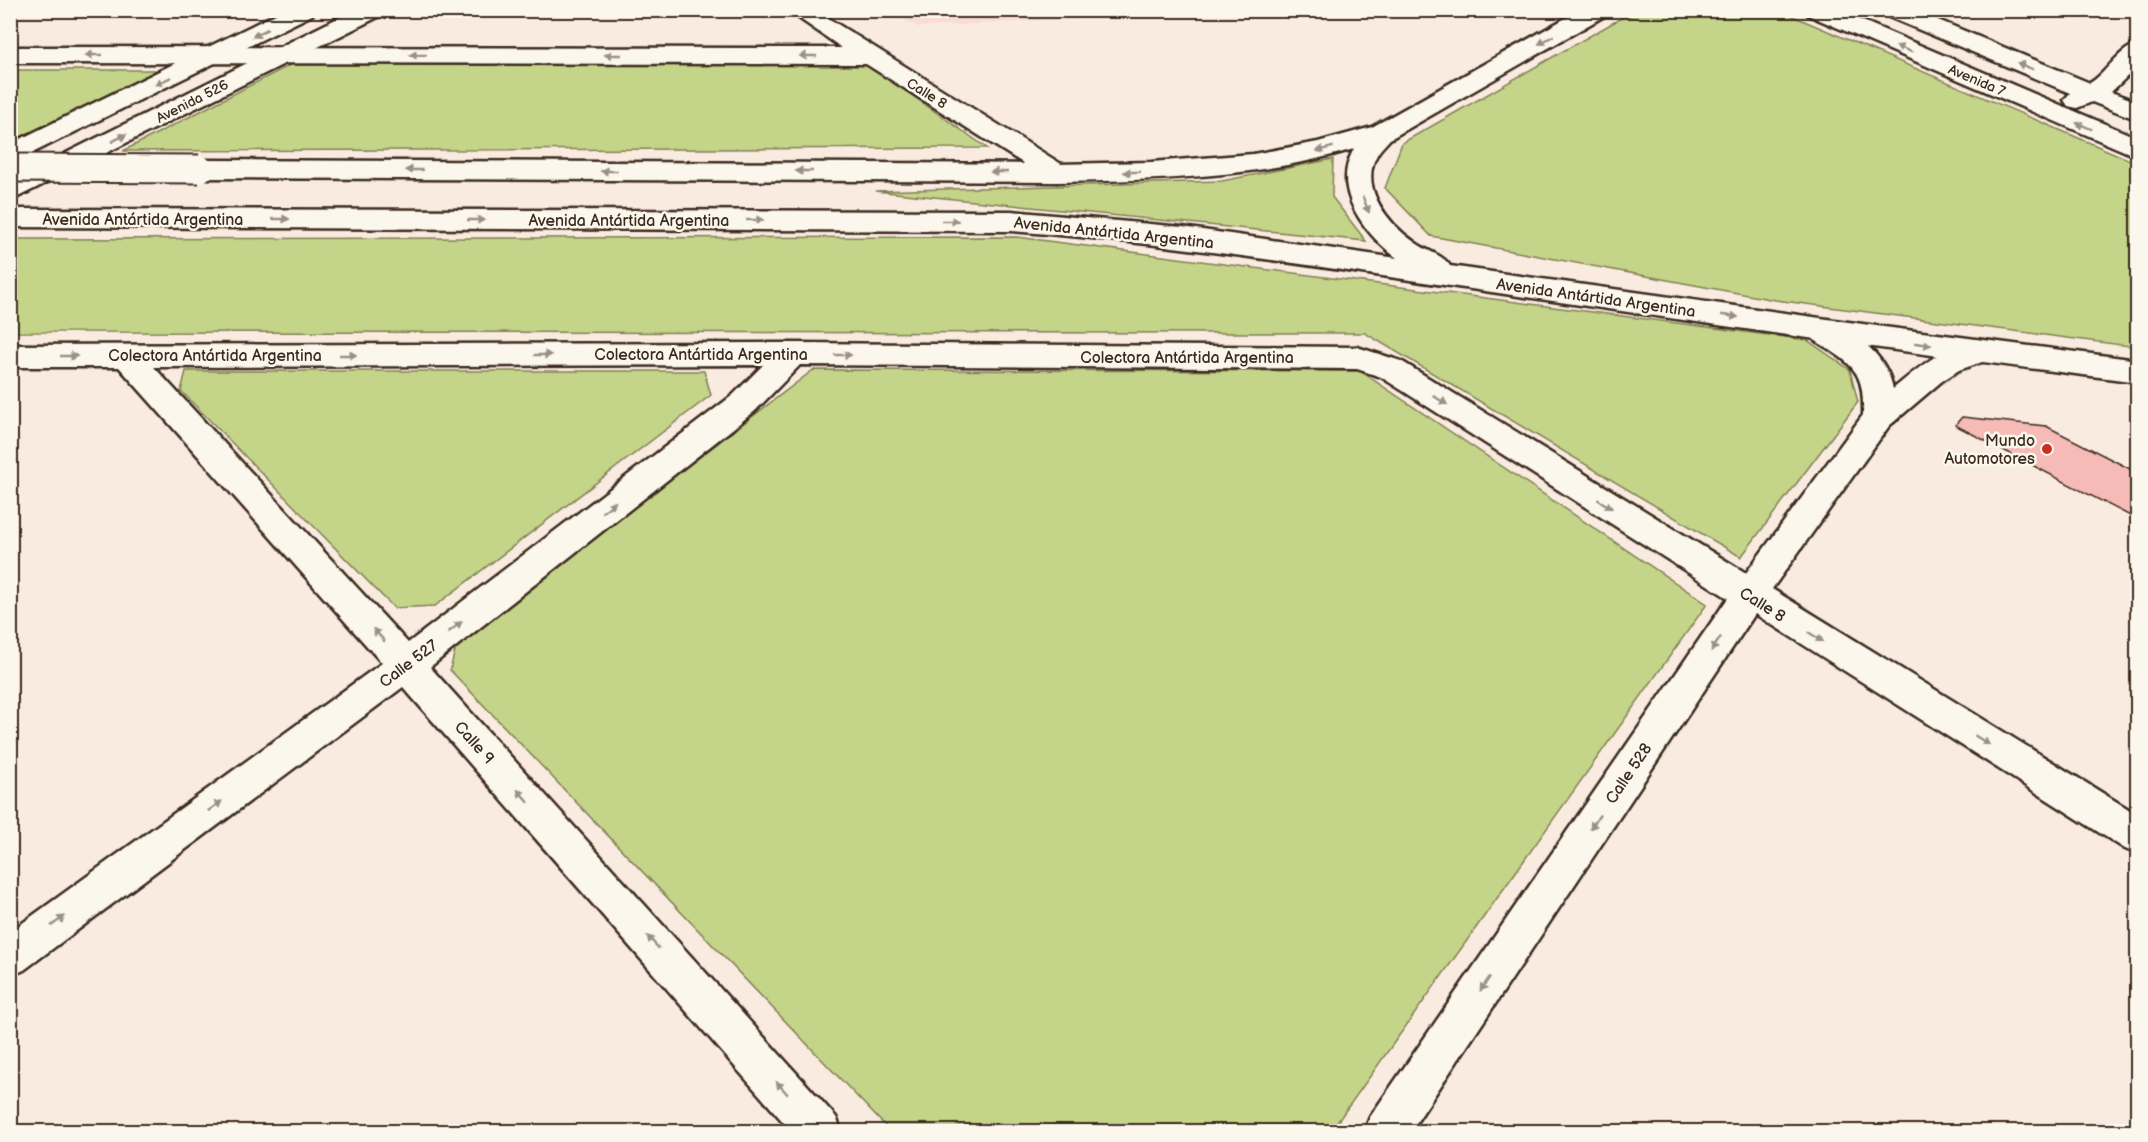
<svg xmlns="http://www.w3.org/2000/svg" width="2148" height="1142" viewBox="0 0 2148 1142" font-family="'Balsamiq Sans',sans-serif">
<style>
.built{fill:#f9dcd4}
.green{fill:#c4d489;stroke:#807f54;stroke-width:1.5}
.building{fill:#f6bab7;stroke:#3b2a1e;stroke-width:1.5}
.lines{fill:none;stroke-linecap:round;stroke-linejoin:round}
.minor-casing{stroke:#3b2a1e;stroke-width:5}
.major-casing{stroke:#3b2a1e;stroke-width:5}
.minor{fill:#fbf7ec;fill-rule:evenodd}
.major{fill:#fbf7ec;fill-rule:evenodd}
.major-bridge-casing{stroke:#3b2a1e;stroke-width:31;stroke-linecap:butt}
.major-bridge{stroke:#fbf7ec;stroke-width:27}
.oneway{fill:#9b9085}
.poi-dot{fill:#c8321e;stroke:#fbf7ec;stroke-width:2}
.labels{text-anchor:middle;stroke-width:5;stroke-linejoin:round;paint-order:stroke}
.far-street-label{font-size:14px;fill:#3b2a1e;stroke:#fbf7ec}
.street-label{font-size:16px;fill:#3b2a1e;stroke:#fbf7ec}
.poi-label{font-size:16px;fill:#3b2a1e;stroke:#fbf7ec;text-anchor:end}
</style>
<rect width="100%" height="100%" fill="#faebe1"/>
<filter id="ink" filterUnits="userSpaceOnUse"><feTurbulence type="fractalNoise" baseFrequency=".0167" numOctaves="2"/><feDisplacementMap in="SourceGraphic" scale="12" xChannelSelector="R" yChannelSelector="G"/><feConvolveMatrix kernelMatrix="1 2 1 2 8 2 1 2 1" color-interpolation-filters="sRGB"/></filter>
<g filter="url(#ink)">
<polygon class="built" points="888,11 1216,11 918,27"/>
<g class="green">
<polygon points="1656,11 1781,11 2137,163 2137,347 1775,300 1431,236 1385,188 1402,143 1623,17"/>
<polygon points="292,64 867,64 987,148 123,151"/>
<polygon points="11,70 162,70 11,142"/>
<polygon points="1333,159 1332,197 1366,241 875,191 1222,181"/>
<polygon points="1017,237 1807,340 1850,370 1858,402 1741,557 1365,333 11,332 11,239"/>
<polygon points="813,370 1360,371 1707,604 1331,1131 890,1131 450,670 457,643"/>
<polygon points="186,371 704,371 711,395 435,606 394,608 181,391"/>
</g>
<polygon class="building" points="1962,417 2046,426 2138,473 2138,520 1955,425"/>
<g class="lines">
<defs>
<g id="minor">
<polygon points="787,10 815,10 1066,167 1070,173 1066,179 1057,182 1048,179 866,64 10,63 10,47 842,48"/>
<path d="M1881 10H1914L2090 83C2107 73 2118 49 2138 44V66L2111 92 2138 102V120L2092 102 2077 108 2068 106 2064 100 2070 93 1884 15Z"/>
<path d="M1820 319C1852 329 1887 354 1893 389 1916 370 1956 334 1988 344L1993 352 1988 360 1959 370 1942 381 1889 426 1772 589 2138 815V854L2125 849 1755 614 1410 1132H1364L1370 1117 1728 598 1381 377 1357 369 800 365 755 411 430 667 836 1117 842 1132H792L403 687 24 970 10 976V932L382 663 119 367H10V345L793 343 1357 347 1401 361 1746 573 1863 415C1864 379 1859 368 1827 348 1818 342 1811 339 1806 330L1810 322ZM763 365 733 395 408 643 154 367Z"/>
</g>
<g id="major">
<polygon points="284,10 315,10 312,15 10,164 10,144"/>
<polygon points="354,10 385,10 382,15 10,201 10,181"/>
<path d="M1580 10H1609L1606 15 1390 139C1386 144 1381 148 1378 153 1357 187 1389 225 1416 243 1426 251 1444 255 1450 266L1884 327 2138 360V382C1913 354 1688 321 1464 288 1313 266 1163 242 1011 231L10 227V209L1011 211 1182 227 1397 258C1365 234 1330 190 1354 149 1257 178 1157 180 1057 182L199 178 190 175 186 169 190 163 199 160 1057 164 1151 162 1253 154 1318 142 1372 127Z"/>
<polygon points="1805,10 1837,10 2138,138 2138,157 1808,15"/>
</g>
</defs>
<use href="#minor" class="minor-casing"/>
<use href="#major" class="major-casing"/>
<use href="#minor" class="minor"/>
<use href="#major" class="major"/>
<defs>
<polyline id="major-bridge" points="10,168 199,169"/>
</defs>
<use href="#major-bridge" class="major-bridge-casing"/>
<use href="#major-bridge" class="major-bridge"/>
</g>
<defs><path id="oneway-solid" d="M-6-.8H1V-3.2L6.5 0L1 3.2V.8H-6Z" transform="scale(1.5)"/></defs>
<g class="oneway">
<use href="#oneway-solid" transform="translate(260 33) rotate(153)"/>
<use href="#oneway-solid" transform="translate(1546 40) rotate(151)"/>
<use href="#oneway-solid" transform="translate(1904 49) rotate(-157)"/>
<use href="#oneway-solid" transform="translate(94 55) rotate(180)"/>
<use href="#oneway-solid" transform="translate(418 55) rotate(-180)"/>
<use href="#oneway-solid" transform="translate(613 55) rotate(-180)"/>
<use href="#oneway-solid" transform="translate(808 56) rotate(-180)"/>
<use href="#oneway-solid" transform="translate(2025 66) rotate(-157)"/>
<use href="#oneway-solid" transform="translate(163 81) rotate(154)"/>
<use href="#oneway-solid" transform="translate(2084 126) rotate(-157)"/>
<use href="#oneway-solid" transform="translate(119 138) rotate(-27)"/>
<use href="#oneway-solid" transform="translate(1325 149) rotate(165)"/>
<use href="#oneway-solid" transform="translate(414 170) rotate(-180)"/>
<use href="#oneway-solid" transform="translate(609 171) rotate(-180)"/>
<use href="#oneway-solid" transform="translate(804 171) rotate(-180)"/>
<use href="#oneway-solid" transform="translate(999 172) rotate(-180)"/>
<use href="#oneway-solid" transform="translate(1132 172) rotate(179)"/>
<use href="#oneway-solid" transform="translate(1366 205) rotate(69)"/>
<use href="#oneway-solid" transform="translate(281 219)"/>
<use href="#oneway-solid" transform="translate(476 220)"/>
<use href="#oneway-solid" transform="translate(755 220)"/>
<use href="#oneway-solid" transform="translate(950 221)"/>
<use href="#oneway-solid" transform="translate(1730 316) rotate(8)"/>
<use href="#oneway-solid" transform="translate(1923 344) rotate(8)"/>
<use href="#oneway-solid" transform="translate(348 355)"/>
<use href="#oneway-solid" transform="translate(543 355)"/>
<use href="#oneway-solid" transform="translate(843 355)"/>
<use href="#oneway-solid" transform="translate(69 356)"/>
<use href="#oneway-solid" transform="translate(1440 400) rotate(32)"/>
<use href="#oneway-solid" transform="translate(1605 504) rotate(32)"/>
<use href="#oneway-solid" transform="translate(609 507) rotate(-38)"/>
<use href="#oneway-solid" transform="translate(455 627) rotate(-38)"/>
<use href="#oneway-solid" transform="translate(379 635) rotate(-132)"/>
<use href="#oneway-solid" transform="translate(1816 637) rotate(32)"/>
<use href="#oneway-solid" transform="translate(1716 644) rotate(124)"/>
<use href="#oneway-solid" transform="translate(1982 740) rotate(32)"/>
<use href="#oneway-solid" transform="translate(523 796) rotate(-132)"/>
<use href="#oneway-solid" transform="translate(215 806) rotate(-36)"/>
<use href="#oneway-solid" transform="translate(1595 822) rotate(124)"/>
<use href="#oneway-solid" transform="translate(58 921) rotate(-36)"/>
<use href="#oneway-solid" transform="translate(653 942) rotate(-132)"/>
<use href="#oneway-solid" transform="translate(1485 984) rotate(124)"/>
<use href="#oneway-solid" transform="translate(782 1088) rotate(-132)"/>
</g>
</g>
<circle class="poi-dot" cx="2047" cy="449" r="6"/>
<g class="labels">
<g class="far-street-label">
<text transform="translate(1977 80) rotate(23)" y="5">Avenida 7</text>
<text transform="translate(927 93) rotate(32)" y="5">Calle 8</text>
<text transform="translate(192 101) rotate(-27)" y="5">Avenida 526</text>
</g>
<g class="street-label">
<text x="143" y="225">Avenida Antártida Argentina</text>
<text x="629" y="226">Avenida Antártida Argentina</text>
<text transform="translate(1114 232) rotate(6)" y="6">Avenida Antártida Argentina</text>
<text transform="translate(1596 297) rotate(8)" y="6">Avenida Antártida Argentina</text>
<text x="701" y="360">Colectora Antártida Argentina</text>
<text x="215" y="361">Colectora Antártida Argentina</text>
<text x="1187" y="363">Colectora Antártida Argentina</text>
<text transform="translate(1763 604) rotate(32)" y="6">Calle 8</text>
<text transform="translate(408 663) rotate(-37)" y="6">Calle 527</text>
<text transform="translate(475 742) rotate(48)" y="6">Calle 9</text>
<text transform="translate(1628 773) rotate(-56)" y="6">Calle 528</text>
</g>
<g class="poi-label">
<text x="2035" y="446">Mundo<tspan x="2035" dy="18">Automotores</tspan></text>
</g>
</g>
<rect width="2148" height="1142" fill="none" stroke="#fbf7ec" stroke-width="36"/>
<rect x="18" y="18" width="2112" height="1106" fill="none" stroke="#3b2a1e" stroke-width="2" filter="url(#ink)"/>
</svg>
